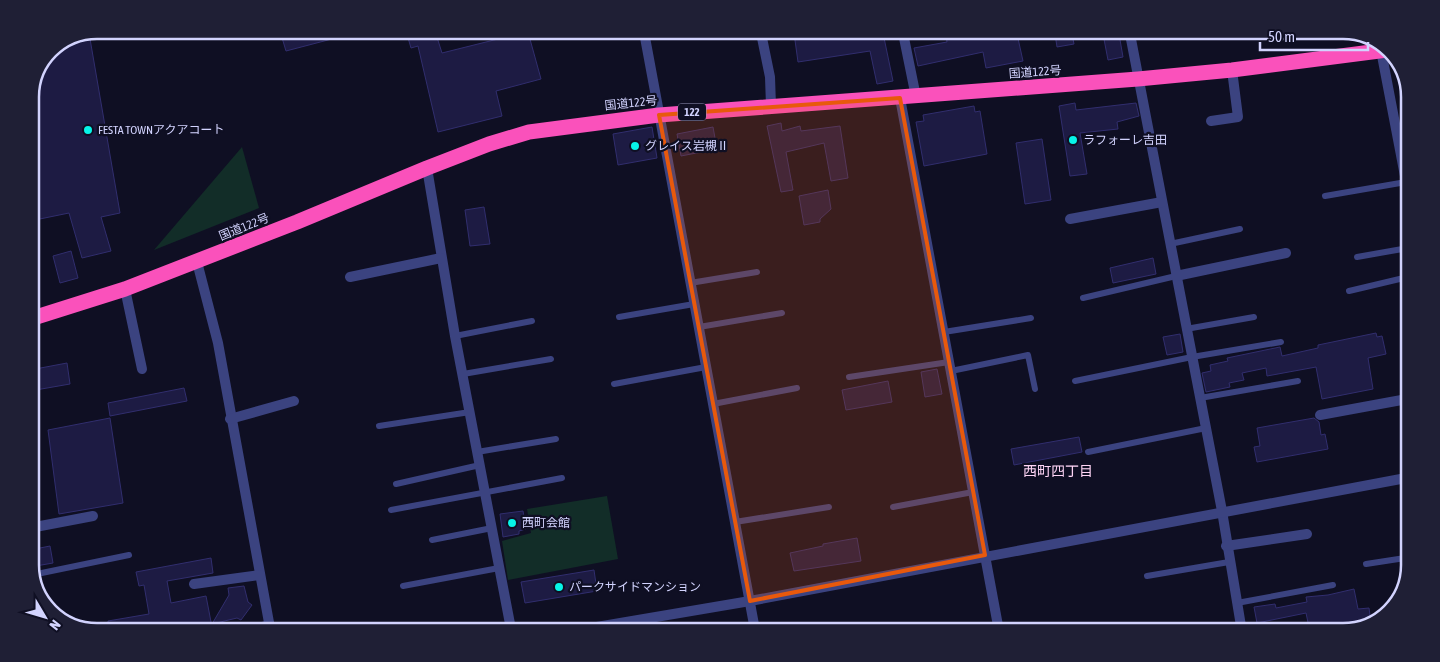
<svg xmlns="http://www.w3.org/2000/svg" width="1440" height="662" viewBox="0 0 1440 662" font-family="'Asap Condensed','Noto Sans JP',sans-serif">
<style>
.green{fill:#122d28}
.building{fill:#1d1b43;stroke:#312e6e}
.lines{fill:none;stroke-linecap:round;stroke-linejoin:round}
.lane{stroke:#3b4380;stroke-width:6}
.street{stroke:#3b4380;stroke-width:10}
.highway{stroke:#fa51bb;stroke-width:15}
.marked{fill:#e8590c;fill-opacity:0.2;stroke:#e8590c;stroke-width:4;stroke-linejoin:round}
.poi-dot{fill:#07f4e8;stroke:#0f0f23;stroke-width:2}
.labels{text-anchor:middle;stroke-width:4.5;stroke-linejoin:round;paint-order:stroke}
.shield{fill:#0f0f23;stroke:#9898bc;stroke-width:1}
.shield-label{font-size:11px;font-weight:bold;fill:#d2d3fe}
.street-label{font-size:12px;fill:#d2d3fe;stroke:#0f0f23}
.poi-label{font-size:12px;fill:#d2d3fe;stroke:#0f0f23;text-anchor:start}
.neighbourhood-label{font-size:14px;fill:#fed4f5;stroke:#0f0f23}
.rim{fill:none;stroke:#d2d3fe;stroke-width:2.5}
</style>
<rect width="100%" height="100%" fill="#0f0f23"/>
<g class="green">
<polygon points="242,147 259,208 154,250"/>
<polygon points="607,496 618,559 508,580 502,541 531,533 527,509"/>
</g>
<g class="building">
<polygon points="280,31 346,31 347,35 286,51"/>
<polygon points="406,31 435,31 442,53 498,39 496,32 528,32 541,79 496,91 502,116 438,132 418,46 411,48"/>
<polygon points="89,33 120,213 101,217 111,251 82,258 69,213 30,221 30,93 50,49"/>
<polygon points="794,33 883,33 893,81 877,84 870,51 798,62"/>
<polygon points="952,34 1017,34 1023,61 986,68 983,52 918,66 914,48 947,42 946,35"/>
<polygon points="1055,34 1072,34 1074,44 1057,47"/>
<polygon points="1103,34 1119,34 1123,57 1108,60"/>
<polygon points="1075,103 1076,110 1136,103 1139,116 1117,122 1118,129 1080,133 1087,174 1070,176 1059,106"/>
<polygon points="974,106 975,112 980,111 987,154 924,166 916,122 924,121 923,115"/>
<polygon points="781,123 782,131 800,126 801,131 840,126 848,178 831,181 824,143 786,152 793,190 781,192 767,126"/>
<polygon points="652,127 657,158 618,165 613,134"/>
<polygon points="713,127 717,149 681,156 677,134"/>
<polygon points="1042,139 1051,200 1025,204 1016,143"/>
<polygon points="828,190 831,209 820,219 820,222 804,225 799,196"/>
<polygon points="484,207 490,244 470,246 465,210"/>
<polygon points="71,251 78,278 60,283 53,256"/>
<polygon points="1153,258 1156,274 1113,283 1110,268"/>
<polygon points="1376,333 1377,337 1382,336 1386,354 1368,358 1373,389 1322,399 1316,367 1267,376 1266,368 1242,373 1244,380 1229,383 1230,387 1206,392 1202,373 1211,371 1210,365 1228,361 1227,358 1280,347 1282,356 1318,348 1318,345"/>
<polygon points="1180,334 1183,352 1167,355 1163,337"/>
<polygon points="67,363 70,384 30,391 30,370"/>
<polygon points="937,369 942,394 925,397 921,372"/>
<polygon points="888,381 892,402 846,410 842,390"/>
<polygon points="184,388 187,401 110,416 108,403"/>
<polygon points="110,418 123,503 59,514 48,430"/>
<polygon points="1314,418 1319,422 1321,435 1325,434 1328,449 1257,462 1254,447 1260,446 1257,428"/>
<polygon points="1079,437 1082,452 1014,465 1011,449"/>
<polygon points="523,511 526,529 519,531 519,534 503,537 500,514"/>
<polygon points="857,538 861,561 794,571 790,553 823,546 823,544"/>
<polygon points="50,546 53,563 30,567 30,550"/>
<polygon points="211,558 213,573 167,581 171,603 206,596 212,627 108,627 108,621 149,614 144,585 139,586 136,572"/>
<polygon points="594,570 597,591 525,603 521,582"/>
<polygon points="244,586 248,602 252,605 241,620 237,618 212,624 229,595 228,588"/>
<polygon points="1354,589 1358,609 1369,608 1371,623 1343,632 1310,632 1306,613 1257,623 1254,607 1275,604 1276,608 1307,602 1306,597 1328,595"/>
</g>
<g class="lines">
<g class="lane">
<polyline points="1325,196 1406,182"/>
<polyline points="1170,244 1240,229"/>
<polyline points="1357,257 1408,248"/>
<polyline points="690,283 757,272"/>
<polyline points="1349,291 1408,277"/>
<polyline points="1083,298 1176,276"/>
<polyline points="619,317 694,304"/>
<polyline points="699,327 782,313"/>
<polyline points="1186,329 1254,317"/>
<polyline points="944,332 1031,318"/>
<polyline points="455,336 532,321"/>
<polyline points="951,371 1028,355 1035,389"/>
<polyline points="463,374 551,359"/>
<polyline points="849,377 949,362"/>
<polyline points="1075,381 1192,357 1281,342"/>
<polyline points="614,384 706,367"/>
<polyline points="1200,398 1298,381"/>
<polyline points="713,404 797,388"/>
<polyline points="379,426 470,412"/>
<polyline points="477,452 556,439"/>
<polyline points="1088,452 1206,428"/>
<polyline points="396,484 480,465"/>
<polyline points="893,507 973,492"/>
<polyline points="391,510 562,478"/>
<polyline points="735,522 829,507"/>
<polyline points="432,540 492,528"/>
<polyline points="1366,564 1405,558"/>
<polyline points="32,575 129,555"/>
<polyline points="1147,576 1229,562"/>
<polyline points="403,586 499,568"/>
<polyline points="1237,603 1333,585"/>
</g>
<g class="street">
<polyline points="644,32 755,630"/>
<polyline points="761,33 770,77 771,106"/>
<polyline points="903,33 916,97"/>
<polyline points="1130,34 1222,511 1242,632"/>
<polyline points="1380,45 1409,197"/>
<polyline points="900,98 999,631"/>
<polyline points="1211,121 1238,117 1232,70"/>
<polyline points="427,168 455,336 511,629"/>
<polyline points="1070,219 1162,202"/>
<polyline points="197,262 218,343 270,628"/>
<polyline points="1176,276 1286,253"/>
<polyline points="350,277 441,258"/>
<polyline points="125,289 142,369"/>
<polyline points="1320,415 1407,399"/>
<polyline points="230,419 294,401"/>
<polyline points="30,528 93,516"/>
<polyline points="1226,546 1307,534"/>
<polyline points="194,584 260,575"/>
<polyline points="257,628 270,625"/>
<polyline points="585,629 750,601 1406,478"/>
</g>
<polyline class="highway" points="30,319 125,289 297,222 427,168 489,144 529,132 659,115 1138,79 1232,70 1387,50"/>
</g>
<path class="marked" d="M900 98 985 555 750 601 659 115Z"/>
<g class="poi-dot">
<circle cx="88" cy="130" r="5"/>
<circle cx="1073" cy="140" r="5"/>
<circle cx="635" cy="146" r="5"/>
<circle cx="512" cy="523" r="5"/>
<circle cx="559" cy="587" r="5"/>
</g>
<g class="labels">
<rect class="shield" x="678" y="103.5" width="28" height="17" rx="4"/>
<g class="shield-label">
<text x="692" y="116">122</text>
</g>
<g class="street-label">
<text transform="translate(1035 72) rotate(-4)" y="4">国道122号</text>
<text transform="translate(631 103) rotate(-6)" y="4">国道122号</text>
<text transform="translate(244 227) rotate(-22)" y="4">国道122号</text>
</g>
<g class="poi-label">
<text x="98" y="134">FESTA TOWNアクアコート</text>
<text x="1083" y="144">ラフォーレ吉田</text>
<text x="645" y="150">グレイス岩槻Ⅱ</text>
<text x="522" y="527">西町会館</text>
<text x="569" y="591">パークサイドマンション</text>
</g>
<g class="neighbourhood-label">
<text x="1058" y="476">西町四丁目</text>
</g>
</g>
<path d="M0 0H1440V662H0ZM97 39H1343A58 58 0 0 1 1401 97V565A58 58 0 0 1 1343 623H97A58 58 0 0 1 39 565V97A58 58 0 0 1 97 39Z" fill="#1f1f35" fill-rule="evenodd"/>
<path class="rim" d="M97 39H1343A58 58 0 0 1 1401 97V565A58 58 0 0 1 1343 623H97A58 58 0 0 1 39 565V97A58 58 0 0 1 97 39Z"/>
<g transform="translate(45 617) rotate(128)" stroke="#0f0f23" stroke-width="4" paint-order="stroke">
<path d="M0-4L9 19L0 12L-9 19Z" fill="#d2d3fe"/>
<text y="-8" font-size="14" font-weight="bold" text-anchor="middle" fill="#d2d3fe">N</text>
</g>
<path d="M1260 42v8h108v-8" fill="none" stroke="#d2d3fe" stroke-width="2.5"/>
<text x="1268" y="42" font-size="15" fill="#d2d3fe" stroke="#0f0f23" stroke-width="4" paint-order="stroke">50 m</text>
</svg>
